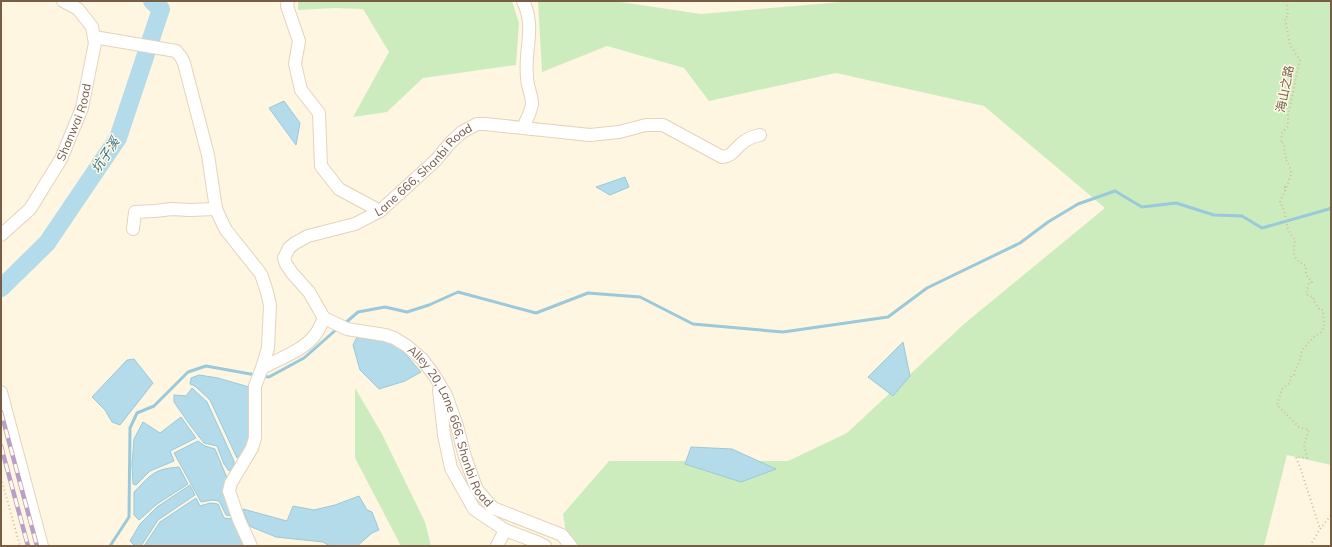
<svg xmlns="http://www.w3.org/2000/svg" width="1332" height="547" viewBox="0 0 1332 547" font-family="Mulish,'Noto Sans TC',sans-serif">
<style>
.green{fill:#ccecbe}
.water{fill:#b4dbe9;stroke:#99c9db}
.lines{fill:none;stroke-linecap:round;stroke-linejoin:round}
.stream{stroke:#99c9db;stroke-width:3}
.river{stroke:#b4dbe9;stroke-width:18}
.minor-casing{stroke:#e3d3bc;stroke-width:14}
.path{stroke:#daba99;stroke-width:2;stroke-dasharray:1 3;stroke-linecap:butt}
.minor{stroke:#fff;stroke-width:12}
.rail-casing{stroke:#b99fc8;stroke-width:4.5}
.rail{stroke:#fff9e8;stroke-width:3;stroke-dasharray:9;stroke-linecap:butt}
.labels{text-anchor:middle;stroke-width:3;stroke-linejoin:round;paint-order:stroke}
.street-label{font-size:12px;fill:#775d46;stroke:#fff9e8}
.water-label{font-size:13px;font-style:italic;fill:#3e768c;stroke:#fff9e8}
</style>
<rect width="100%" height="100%" fill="#fef6e1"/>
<g class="green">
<polygon points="298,1 512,1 519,23 516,65 423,78 387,112 353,117 389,52 363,9 335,8 298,10"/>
<polygon points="538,1 614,1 701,14 853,1 1331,1 1331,465 1287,455 1264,546 568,546 563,514 609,461 788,461 847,433 964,324 1105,208 984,106 836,73 709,101 684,68 607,46 542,72"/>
<polygon points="355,388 382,434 425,522 431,546 401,546 355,458"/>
</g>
<g class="water">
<polygon points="284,101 300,123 296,145 269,108"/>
<polygon points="625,177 629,187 610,195 596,187"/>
<path d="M357 337C364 338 372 337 379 338 398 341 409 359 421 372L405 381 379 389 360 370 353 345Z"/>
<polygon points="903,342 910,376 893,396 868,377"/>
<polygon points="134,359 153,383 120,425 112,422 105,410 92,397 127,360"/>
<polygon points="199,375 218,378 249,387 254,431 249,445 237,458 210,400 195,386 190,384 191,378"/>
<polygon points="192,388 207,402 234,461 234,466 229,471 224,464 217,446 204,443 190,425 174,402 174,395 186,396"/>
<polygon points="181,417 196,438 170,451 174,461 150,471 136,485 133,484 132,464 134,439 143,422 160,433"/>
<polygon points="198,441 205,446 215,449 227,478 227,498 232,516 226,515 219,501 212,500 201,502 174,453"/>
<polygon points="691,447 732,449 776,469 741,482 685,464"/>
<path d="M179 467 188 484 157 504 139 520 134 515V492C151 475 153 469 179 467Z"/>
<polygon points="190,485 195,495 158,520 141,546 135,546 130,541 140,524 157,507"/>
<polygon points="359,496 367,510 372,512 379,530 372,533 357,546 330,546 323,542 276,537 249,526 243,509 287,521 293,506 314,510 335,505"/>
<polygon points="196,498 200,506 210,503 218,504 224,518 233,519 245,546 144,546 160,522"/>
</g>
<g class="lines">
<g class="stream">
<polyline points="344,324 358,312 385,307 407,312 429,305 458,292 536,313 588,293 640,297 693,324 783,332 888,317 927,288 1020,243 1048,222 1078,204 1115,191 1142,207 1176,203 1214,215 1242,216 1262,228 1329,209 1331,207"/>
<polyline points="261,376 269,377 304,358 338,328"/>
<polyline points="110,546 129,517 130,428 137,413 154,406 188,372 206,366 256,375"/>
</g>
<polyline class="river" points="1,288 47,243 118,138 161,9 152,1"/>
<defs>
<g id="minor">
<polyline points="288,1 287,6 299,41 295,64 301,90 319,113 321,166 339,189 380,211"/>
<path d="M523 1C536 27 524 50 527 77 527 86 532 95 532 104 531 112 526 120 523 128"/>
<polyline points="94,37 176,51 181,57 184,63 208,155 216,209 221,220 226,230 261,274 267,292 270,305 268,348 262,368 255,386 255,438 252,448 231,483 229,491 239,520 251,546"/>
<polyline points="133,229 135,212 155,211 172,209 189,210 216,209"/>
<path id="s1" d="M1 235 30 209 61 159 82 108 95 43 92 27 78 9 63 1"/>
<path id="s2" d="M324 318 347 329 385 335 394 338 407 346 422 359 434 375 446 395 457 426 465 457 477 490 493 508 562 535 571 546"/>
<path id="s3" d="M262 368C279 359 304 350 315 335 319 330 321 324 324 318L309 292 292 273 286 264 284 258 289 248 295 243 308 236 355 224 380 211 436 160 451 142 462 132 477 124H485L590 135 619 132 646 125H663L722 157C734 156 735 147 745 141 749 138 755 136 760 135"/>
<polyline points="439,390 444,435 451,468 474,509 505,530 537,542 545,546"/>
<polyline points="1,392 42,546"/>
<polyline points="497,546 505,530"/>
</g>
</defs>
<use href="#minor" class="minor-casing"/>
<g class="path">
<path d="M1287 1 1288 16 1285 18 1290 45 1300 60 1288 115V126L1282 133 1281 143H1284L1285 156 1287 159 1286 160C1295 175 1290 174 1286 189L1285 187V191L1280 202C1282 206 1284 210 1285 215 1287 224 1287 232 1295 239 1295 243 1294 245 1294 249 1293 259 1299 262 1306 266V275L1312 282 1309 283 1306 294 1314 298 1313 300 1320 310H1323L1324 327 1321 332 1314 337 1302 350 1300 361 1296 368 1294 375 1291 376 1290 383 1282 389 1277 405 1299 427 1309 430 1304 445 1307 458 1296 457 1301 470 1320 529"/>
<polyline points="1,478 20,546"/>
<polyline points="1310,546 1320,529 1331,515"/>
</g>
<use href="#minor" class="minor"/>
<defs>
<g id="rail">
<polyline points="1,412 37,546"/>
<polyline points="1,446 28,546"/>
</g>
</defs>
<use href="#rail" class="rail-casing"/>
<use href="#rail" class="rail"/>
</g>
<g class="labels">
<g class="street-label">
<text transform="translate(1285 89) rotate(-79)" y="4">海山之路</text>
<text dy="4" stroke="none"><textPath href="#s1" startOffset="137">Shanwai Road</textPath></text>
<text dy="4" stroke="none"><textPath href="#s3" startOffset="325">Lane 666, Shanbi Road</textPath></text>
<text dy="4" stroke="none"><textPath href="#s2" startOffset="182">Alley 20, Lane 666, Shanbi Road</textPath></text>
</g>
<g class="water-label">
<text transform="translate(105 155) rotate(-57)" y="5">坑子溪</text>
</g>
</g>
<rect width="1332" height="547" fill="none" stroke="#775d46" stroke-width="4"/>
</svg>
